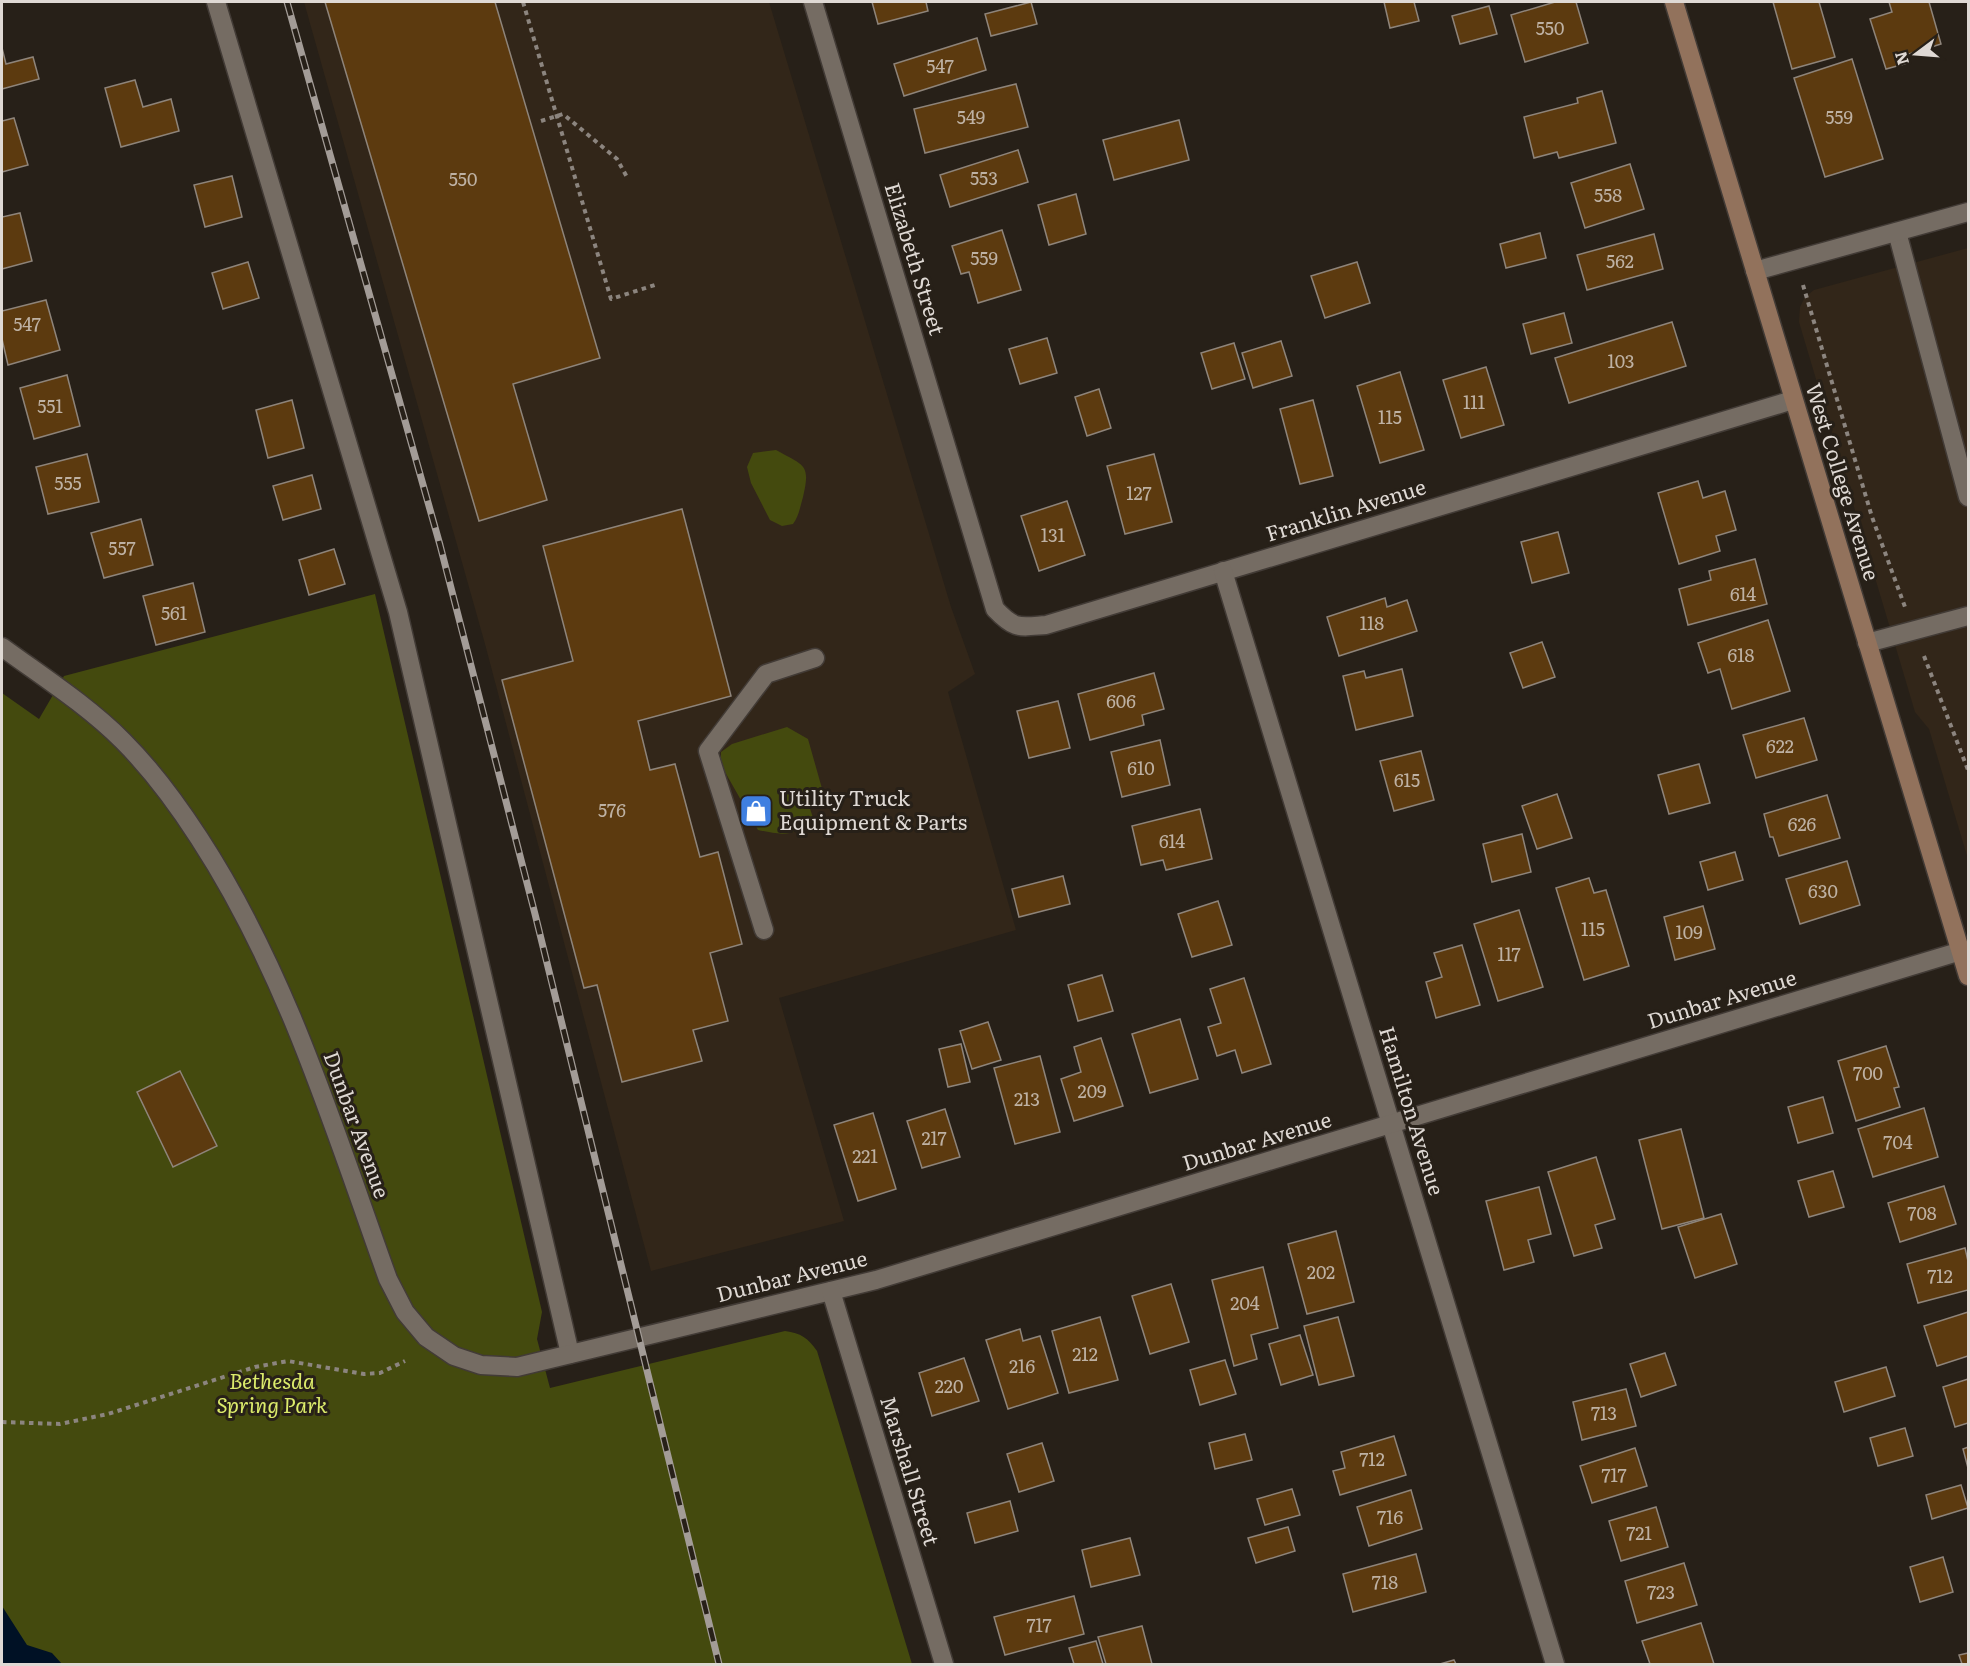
<svg xmlns="http://www.w3.org/2000/svg" width="1970" height="1666" viewBox="0 0 1970 1666" font-family="Literata,serif">
<style>
.built{fill:#322619}
.green{fill:#444a0e}
.water{fill:#001125}
.building{fill:#5c3a0f;stroke:#8e847a;stroke-width:1.5}
.lines{fill:none;stroke-linecap:round;stroke-linejoin:round}
.lane-casing{stroke:#423b36;stroke-width:21}
.street-casing{stroke:#423b36;stroke-width:21}
.secondary-casing{stroke:#423b36;stroke-width:21}
.path{stroke:#8c857f;stroke-width:4;stroke-dasharray:4.5 4.5;stroke-linecap:butt}
.lane{stroke:#756c63;stroke-width:18}
.street{stroke:#756c63;stroke-width:18}
.secondary{stroke:#92725c;stroke-width:18}
.rail-casing{stroke:#a39c97;stroke-width:7}
.rail{stroke:#272018;stroke-width:4.5;stroke-dasharray:14;stroke-linecap:butt}
.labels{text-anchor:middle;stroke-width:6;stroke-linejoin:round;paint-order:stroke}
.number-label{font-size:18px;fill:#beb1a3}
.street-label{font-size:21px;fill:#dfd9d4;stroke:#272018}
.poi-label{font-size:21px;fill:#dfd9d4;stroke:#272018;text-anchor:start}
.park-label{font-size:21px;font-style:italic;fill:#dceb6b;stroke:#272018}
</style>
<rect width="100%" height="100%" fill="#272018"/>
<g class="built">
<polygon points="304,2 769,2 951,607 975,674 948,692 1016,930 779,998 844,1221 651,1271 485,644"/>
<polygon points="1968,248 1968,859 1929,729 1915,712 1799,322 1800,307 1805,297 1814,290"/>
</g>
<g class="green">
<path d="M776 450C804 466 811 463 803 497 800 507 799 516 793 524L782 526 770 520 751 483 747 467 753 453Z"/>
<path d="M375 594 542 1312 537 1339 550 1388 785 1331C801 1333 808 1338 817 1351L912 1664H2V693L39 719 64 676Z"/>
<path d="M787 727 808 739 823 792 807 799 813 818C795 838 781 835 758 830L721 765V752L732 744Z"/>
</g>
<polygon class="water" points="2,1606 27,1645 52,1653 62,1664 2,1664"/>
<g class="building">
<polygon points="325,2 495,2 600,358 513,384 547,500 479,521"/>
<polygon points="872,2 926,2 928,11 878,24"/>
<polygon points="1031,2 1037,24 991,36 985,14"/>
<polygon points="1384,2 1414,2 1419,21 1390,28"/>
<polygon points="1555,2 1576,2 1588,43 1525,62 1511,15"/>
<polygon points="1773,2 1819,2 1835,57 1792,69"/>
<polygon points="1889,2 1929,2 1941,44 1906,55 1908,63 1886,69 1870,19 1892,12"/>
<polygon points="1489,6 1497,34 1460,44 1452,16"/>
<polygon points="977,38 986,70 904,96 894,64"/>
<polygon points="2,48 6,64 33,57 39,79 2,89"/>
<polygon points="1852,59 1883,159 1825,177 1794,78"/>
<polygon points="135,80 143,107 171,99 179,131 121,147 105,88"/>
<polygon points="1016,84 1028,127 925,153 914,109"/>
<polygon points="1602,91 1616,143 1559,158 1557,152 1534,158 1524,117 1578,103 1577,98"/>
<polygon points="14,118 28,165 2,172 2,121"/>
<polygon points="1179,120 1189,160 1114,180 1103,140"/>
<polygon points="1018,150 1028,182 950,207 940,175"/>
<polygon points="1630,164 1644,209 1585,228 1571,183"/>
<polygon points="232,176 242,217 205,227 194,185"/>
<polygon points="1076,194 1086,234 1049,245 1038,205"/>
<polygon points="20,213 32,261 2,269 2,217"/>
<polygon points="1002,230 1021,290 978,303 969,272 961,274 952,246"/>
<polygon points="1540,233 1546,258 1506,268 1500,244"/>
<polygon points="1654,234 1663,269 1587,290 1577,255"/>
<polygon points="248,262 259,298 223,309 212,273"/>
<polygon points="1357,262 1370,303 1325,318 1311,276"/>
<polygon points="46,300 60,350 8,365 2,339 2,311"/>
<polygon points="1564,313 1572,343 1531,354 1523,324"/>
<polygon points="1672,322 1686,366 1569,403 1555,358"/>
<polygon points="1047,338 1057,373 1020,384 1009,349"/>
<polygon points="1281,341 1292,376 1253,388 1242,353"/>
<polygon points="1234,343 1245,379 1212,389 1201,353"/>
<polygon points="1486,367 1504,425 1461,438 1443,380"/>
<polygon points="1400,372 1424,450 1380,463 1357,386"/>
<polygon points="67,375 80,426 34,439 20,388"/>
<polygon points="1099,389 1111,428 1087,436 1075,397"/>
<polygon points="292,400 304,448 268,458 256,410"/>
<polygon points="1313,400 1333,476 1300,484 1280,409"/>
<polygon points="87,454 99,502 48,514 36,467"/>
<polygon points="1154,454 1172,522 1125,534 1107,466"/>
<polygon points="312,475 321,509 283,520 273,486"/>
<polygon points="1698,481 1703,498 1725,491 1736,530 1716,536 1720,551 1679,564 1658,493"/>
<polygon points="1067,501 1085,555 1039,571 1021,516"/>
<polygon points="682,509 731,696 638,721 650,770 675,764 700,857 718,852 742,944 710,953 728,1021 693,1030 702,1061 622,1082 597,985 584,988 502,680 573,661 543,546"/>
<polygon points="141,519 153,565 104,578 91,533"/>
<polygon points="1558,532 1569,573 1532,583 1521,542"/>
<polygon points="334,549 345,584 309,595 299,560"/>
<polygon points="1755,559 1767,604 1688,625 1679,589 1711,580 1709,571"/>
<polygon points="193,583 205,632 156,645 143,596"/>
<polygon points="1385,598 1387,607 1407,600 1417,631 1339,656 1327,617"/>
<polygon points="1768,620 1790,691 1732,709 1720,669 1708,673 1698,643"/>
<polygon points="1542,642 1555,677 1523,688 1510,653"/>
<polygon points="1402,669 1413,716 1356,730 1343,676 1364,671 1366,678"/>
<polygon points="1154,673 1164,709 1142,715 1144,725 1090,740 1078,694"/>
<polygon points="1058,701 1070,748 1029,758 1017,711"/>
<polygon points="1804,718 1817,760 1756,778 1743,735"/>
<polygon points="1160,740 1170,785 1122,797 1111,752"/>
<polygon points="1421,751 1434,800 1394,811 1380,761"/>
<polygon points="1699,764 1710,803 1669,814 1658,775"/>
<polygon points="1557,794 1572,838 1537,849 1522,806"/>
<polygon points="1827,795 1840,838 1779,856 1773,837 1770,837 1764,814"/>
<polygon points="1200,809 1212,859 1166,870 1163,860 1141,865 1132,826"/>
<polygon points="1522,834 1531,872 1492,882 1483,844"/>
<polygon points="1735,852 1743,880 1708,890 1700,862"/>
<polygon points="1847,861 1860,905 1800,924 1786,879"/>
<polygon points="1063,876 1070,904 1019,917 1012,889"/>
<polygon points="1589,878 1594,893 1606,890 1629,966 1584,980 1556,888"/>
<polygon points="1218,901 1232,945 1192,957 1178,914"/>
<polygon points="1703,906 1715,949 1675,960 1664,917"/>
<polygon points="1519,910 1543,987 1498,1001 1474,924"/>
<polygon points="1462,945 1480,1005 1436,1018 1426,982 1442,977 1434,953"/>
<polygon points="1102,975 1113,1011 1078,1021 1068,985"/>
<polygon points="1244,978 1271,1064 1242,1073 1235,1050 1217,1056 1208,1027 1221,1023 1210,989"/>
<polygon points="1180,1019 1198,1079 1150,1093 1132,1034"/>
<polygon points="988,1022 1001,1060 972,1069 960,1031"/>
<polygon points="1101,1038 1123,1106 1074,1121 1061,1079 1081,1072 1074,1047"/>
<polygon points="961,1044 970,1082 948,1087 939,1049"/>
<polygon points="1886,1046 1899,1087 1894,1088 1900,1107 1856,1121 1838,1061"/>
<polygon points="1040,1056 1060,1132 1015,1144 994,1068"/>
<polygon points="180,1071 217,1146 173,1167 137,1092"/>
<polygon points="1823,1097 1833,1133 1798,1143 1788,1107"/>
<polygon points="1924,1108 1938,1157 1873,1177 1858,1129"/>
<polygon points="945,1109 960,1157 922,1168 907,1121"/>
<polygon points="873,1113 896,1189 858,1201 834,1125"/>
<polygon points="1681,1129 1704,1218 1662,1229 1639,1140"/>
<polygon points="1596,1157 1615,1219 1595,1225 1602,1248 1574,1256 1548,1172"/>
<polygon points="1833,1171 1844,1207 1809,1217 1798,1181"/>
<polygon points="1944,1186 1956,1224 1900,1242 1888,1203"/>
<polygon points="1539,1187 1551,1234 1528,1240 1534,1262 1504,1270 1486,1201"/>
<polygon points="1721,1214 1737,1264 1695,1278 1678,1227"/>
<polygon points="1336,1231 1354,1302 1307,1314 1288,1244"/>
<polygon points="1965,1248 1968,1261 1968,1290 1918,1303 1907,1264"/>
<polygon points="1263,1267 1278,1328 1251,1335 1257,1359 1234,1366 1212,1280"/>
<polygon points="1171,1284 1189,1342 1150,1354 1132,1296"/>
<polygon points="1968,1312 1968,1356 1937,1366 1924,1326"/>
<polygon points="1100,1317 1118,1380 1069,1393 1052,1331"/>
<polygon points="1338,1317 1354,1376 1319,1385 1304,1326"/>
<polygon points="1020,1329 1023,1341 1040,1336 1058,1393 1008,1409 986,1340"/>
<polygon points="1300,1335 1313,1375 1281,1385 1269,1344"/>
<polygon points="1665,1353 1676,1385 1641,1397 1630,1364"/>
<polygon points="964,1358 979,1401 932,1416 919,1373"/>
<polygon points="1225,1360 1236,1394 1200,1405 1190,1370"/>
<polygon points="1886,1367 1895,1396 1844,1412 1835,1382"/>
<polygon points="1968,1379 1968,1423 1955,1427 1943,1387"/>
<polygon points="1626,1389 1636,1426 1582,1440 1573,1402"/>
<polygon points="1905,1428 1913,1456 1878,1466 1870,1438"/>
<polygon points="1245,1434 1252,1460 1215,1469 1209,1443"/>
<polygon points="1394,1436 1406,1475 1340,1495 1333,1471 1345,1468 1341,1452"/>
<polygon points="1042,1443 1054,1481 1019,1492 1007,1454"/>
<polygon points="1968,1447 1968,1468 1963,1449"/>
<polygon points="1635,1448 1647,1486 1592,1503 1580,1466"/>
<polygon points="1961,1485 1968,1508 1932,1519 1926,1495"/>
<polygon points="1292,1489 1300,1515 1265,1525 1257,1499"/>
<polygon points="1411,1490 1422,1529 1369,1546 1357,1507"/>
<polygon points="1010,1501 1018,1531 975,1543 967,1513"/>
<polygon points="1656,1507 1668,1547 1621,1561 1609,1521"/>
<polygon points="1288,1527 1295,1551 1256,1563 1248,1538"/>
<polygon points="1130,1538 1140,1575 1091,1587 1082,1550"/>
<polygon points="1416,1554 1426,1592 1353,1612 1343,1574"/>
<polygon points="1943,1557 1953,1592 1920,1602 1910,1567"/>
<polygon points="1684,1563 1697,1605 1637,1623 1625,1581"/>
<polygon points="1074,1596 1084,1634 1005,1655 994,1617"/>
<polygon points="1701,1623 1714,1664 1650,1664 1642,1641"/>
<polygon points="1142,1626 1152,1664 1106,1664 1098,1637"/>
<polygon points="1096,1641 1103,1664 1074,1664 1069,1648"/>
<polygon points="1968,1653 1968,1664 1962,1664 1959,1655"/>
<polygon points="1454,1660 1456,1664 1440,1664"/>
</g>
<g class="lines">
<defs>
<g id="lane">
<polyline points="216,2 398,612 570,1354"/>
<polyline points="1897,232 1968,497"/>
<polyline points="1867,643 1968,616"/>
<polyline points="764,930 708,751 766,674 815,658"/>
</g>
<g id="street">
<path d="M813 2 995 609C1015 630 1019 627 1046 625L1793 400"/>
<polyline points="1755,271 1968,212"/>
<polyline points="1223,571 1555,1664"/>
<path d="M2 647C43 677 87 705 123 741 152 770 177 804 199 838 287 973 334 1129 388 1279L405 1312 426 1337 454 1356 481 1365 517 1367 876 1280 1961 951"/>
<polyline points="831,1291 944,1664"/>
</g>
<polyline id="secondary" points="1674,2 1968,976"/>
</defs>
<use href="#lane" class="lane-casing"/>
<use href="#street" class="street-casing"/>
<use href="#secondary" class="secondary-casing"/>
<g class="path">
<polyline points="523,2 611,299 658,284"/>
<polyline points="541,121 563,114 617,159 628,179"/>
<polyline points="1803,285 1872,517 1905,607"/>
<polyline points="1924,656 1968,770"/>
<polyline points="2,1422 60,1424 108,1414 255,1367 288,1361 364,1374 380,1373 405,1361"/>
</g>
<use href="#lane" class="lane"/>
<use href="#street" class="street"/>
<use href="#secondary" class="secondary"/>
<defs>
<polyline id="rail" points="287,2 440,545 535,914 719,1664"/>
</defs>
<use href="#rail" class="rail-casing"/>
<use href="#rail" class="rail"/>
</g>
<defs>
<symbol id="shop-square" viewBox="-11 -11 22 22"><rect x="-9" y="-9" width="18" height="18" rx="4" fill="#3f7fe0" stroke="#272018"/><path d="M-5-2.5h2.3a2.7 3.5 0 0 1 5.4 0H5L5.5 6h-11ZM-1.5-2.5h3a1.5 2.3 0 0 0-3 0Z" fill="#fff"/></symbol>
</defs>
<g fill-rule="evenodd">
<use href="#shop-square" x="737" y="792" width="38" height="38"/>
</g>
<g class="labels">
<g class="number-label">
<text x="1550" y="35">550</text>
<text x="940" y="73">547</text>
<text x="971" y="124">549</text>
<text x="1839" y="124">559</text>
<text x="984" y="185">553</text>
<text x="463" y="186">550</text>
<text x="1608" y="202">558</text>
<text x="984" y="265">559</text>
<text x="1620" y="268">562</text>
<text x="27" y="331">547</text>
<text x="1621" y="368">103</text>
<text x="1474" y="409">111</text>
<text x="50" y="413">551</text>
<text x="1390" y="424">115</text>
<text x="68" y="490">555</text>
<text x="1139" y="500">127</text>
<text x="1053" y="542">131</text>
<text x="122" y="555">557</text>
<text x="1743" y="601">614</text>
<text x="174" y="620">561</text>
<text x="1372" y="630">118</text>
<text x="1741" y="662">618</text>
<text x="1121" y="708">606</text>
<text x="1780" y="753">622</text>
<text x="1141" y="775">610</text>
<text x="1407" y="787">615</text>
<text x="612" y="817">576</text>
<text x="1802" y="831">626</text>
<text x="1172" y="848">614</text>
<text x="1823" y="898">630</text>
<text x="1593" y="936">115</text>
<text x="1689" y="939">109</text>
<text x="1509" y="961">117</text>
<text x="1868" y="1080">700</text>
<text x="1092" y="1098">209</text>
<text x="1027" y="1106">213</text>
<text x="934" y="1145">217</text>
<text x="1898" y="1149">704</text>
<text x="865" y="1163">221</text>
<text x="1922" y="1220">708</text>
<text x="1321" y="1279">202</text>
<text x="1940" y="1283">712</text>
<text x="1245" y="1310">204</text>
<text x="1085" y="1361">212</text>
<text x="1022" y="1373">216</text>
<text x="949" y="1393">220</text>
<text x="1604" y="1420">713</text>
<text x="1372" y="1466">712</text>
<text x="1614" y="1482">717</text>
<text x="1390" y="1524">716</text>
<text x="1639" y="1540">721</text>
<text x="1385" y="1589">718</text>
<text x="1661" y="1599">723</text>
<text x="1039" y="1632">717</text>
</g>
<g class="street-label">
<text transform="translate(914 259) rotate(73)" y="7">Elizabeth Street</text>
<text transform="translate(1842 482) rotate(73)" y="7">West College Avenue</text>
<text transform="translate(1346 511) rotate(-17)" y="7">Franklin Avenue</text>
<text transform="translate(1722 1000) rotate(-17)" y="7">Dunbar Avenue</text>
<text transform="translate(1411 1111) rotate(73)" y="7">Hamilton Avenue</text>
<text transform="translate(356 1125) rotate(70)" y="7">Dunbar Avenue</text>
<text transform="translate(1257 1142) rotate(-17)" y="7">Dunbar Avenue</text>
<text transform="translate(792 1277) rotate(-14)" y="7">Dunbar Avenue</text>
<text transform="translate(909 1471) rotate(73)" y="7">Marshall Street</text>
</g>
<g class="poi-label">
<text x="779" y="806">Utility Truck<tspan x="779" dy="24">Equipment &amp; Parts</tspan></text>
</g>
<g class="park-label">
<text x="272" y="1389">Bethesda<tspan x="272" dy="24">Spring Park</tspan></text>
</g>
</g>
<rect width="1970" height="1666" fill="none" stroke="#dfd9d4" stroke-width="6"/>
<g transform="translate(1916 54) rotate(254)" stroke="#272018" stroke-width="4.5" paint-order="stroke">
<path d="M0-4.5L10 22L0 15L-10 22Z" fill="#dfd9d4"/>
<text y="-9" font-size="16" font-weight="bold" text-anchor="middle" fill="#dfd9d4">N</text>
</g>
</svg>
